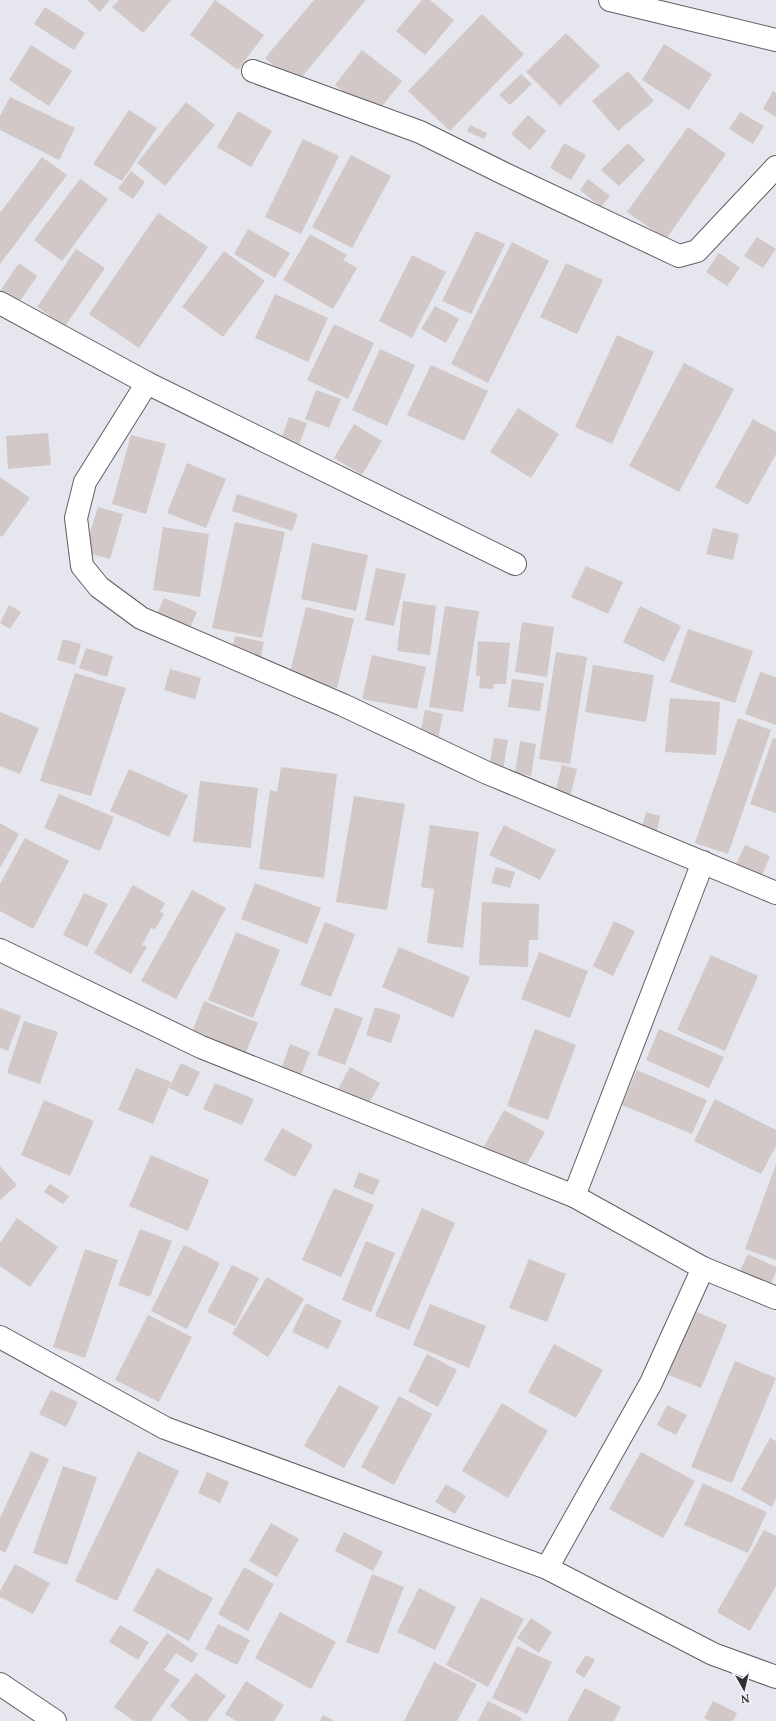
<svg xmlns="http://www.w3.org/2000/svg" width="776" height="1721" viewBox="0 0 776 1721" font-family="'Noto Serif',serif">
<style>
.building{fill:#d1c8c7}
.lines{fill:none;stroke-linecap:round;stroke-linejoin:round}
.minor-casing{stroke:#5f5f66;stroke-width:24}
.minor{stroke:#fff;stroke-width:22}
</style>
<rect width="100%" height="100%" fill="#e6e6ee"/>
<g class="building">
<polygon points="87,0 110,0 100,12"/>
<polygon points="119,0 171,0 143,33 112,7"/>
<polygon points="215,0 264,35 238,70 190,35"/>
<polygon points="314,0 366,0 296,84 265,58"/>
<polygon points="422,0 430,0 454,20 425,55 396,31"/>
<polygon points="45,7 85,33 74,50 34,24"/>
<polygon points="482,14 524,54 450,131 408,91"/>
<polygon points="566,33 600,66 560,106 526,72"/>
<polygon points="664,44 712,74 689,110 642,80"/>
<polygon points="31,45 72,71 49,106 9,80"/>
<polygon points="362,50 402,81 375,115 335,85"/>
<polygon points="628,71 654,101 618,131 592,101"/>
<polygon points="521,74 532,84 510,105 499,95"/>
<polygon points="773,91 776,93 776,117 763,109"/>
<polygon points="10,97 75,128 59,160 0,130 0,116"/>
<polygon points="186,102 215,125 165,186 137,163"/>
<polygon points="129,110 157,128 122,181 93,164"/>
<polygon points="238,111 272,131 251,167 217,147"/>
<polygon points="740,112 764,126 753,144 729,129"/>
<polygon points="528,115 546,131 530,150 511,134"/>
<polygon points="470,125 487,133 484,139 467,131"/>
<polygon points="688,127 726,154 666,239 627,212"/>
<polygon points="303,139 339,156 301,234 265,217"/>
<polygon points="564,143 586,155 571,180 550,168"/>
<polygon points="628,143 645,160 619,186 601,170"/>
<polygon points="351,155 391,176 352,248 312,227"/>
<polygon points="42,157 67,175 0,264 0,213"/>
<polygon points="131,171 145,182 133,199 118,189"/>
<polygon points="80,179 108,199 62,261 34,240"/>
<polygon points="588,179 610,196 601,207 580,190"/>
<polygon points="158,213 208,247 139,348 89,314"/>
<polygon points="248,229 290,253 275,278 234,254"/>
<polygon points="476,231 505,244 471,314 442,301"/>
<polygon points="310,234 347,255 343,260 357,268 333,309 283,280"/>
<polygon points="757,237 776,249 763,268 744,256"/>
<polygon points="512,242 549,261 488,383 451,364"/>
<polygon points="76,249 105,268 65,326 37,307"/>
<polygon points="224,251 265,281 223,337 182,307"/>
<polygon points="719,253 740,268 727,286 706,272"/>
<polygon points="412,255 446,272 412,338 379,321"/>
<polygon points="19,263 37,276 18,304 0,293 0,291"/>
<polygon points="566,263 603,280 577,334 540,317"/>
<polygon points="275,294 328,318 308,362 255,338"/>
<polygon points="435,306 459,319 446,343 421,329"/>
<polygon points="334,324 374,343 348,399 307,380"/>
<polygon points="617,335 654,352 612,444 575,427"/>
<polygon points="380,349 415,365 387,426 352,410"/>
<polygon points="684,363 734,389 679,492 629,466"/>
<polygon points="431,365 488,391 464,441 407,415"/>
<polygon points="316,390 341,399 329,428 305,419"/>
<polygon points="518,408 559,434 531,478 490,452"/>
<polygon points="289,417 307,423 299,445 281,439"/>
<polygon points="753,419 776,432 776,454 748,505 715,487"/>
<polygon points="354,424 382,441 362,475 334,458"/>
<polygon points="48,433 51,465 8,469 6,436"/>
<polygon points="131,435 166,444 146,514 112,504"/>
<polygon points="187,463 226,479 206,528 167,513"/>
<polygon points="0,477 30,498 2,537 0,536"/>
<polygon points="237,494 298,514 292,531 232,511"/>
<polygon points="98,507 123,514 110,559 84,552"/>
<polygon points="235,522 285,532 262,638 212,628"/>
<polygon points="163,527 209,534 200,597 153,590"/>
<polygon points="713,528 739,534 733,560 706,554"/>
<polygon points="312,543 368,555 356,611 301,599"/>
<polygon points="586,566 623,582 608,614 571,597"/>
<polygon points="376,568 406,574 394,626 365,620"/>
<polygon points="164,598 197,612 187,635 154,621"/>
<polygon points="403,601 436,606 430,655 397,651"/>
<polygon points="9,605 21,612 10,629 0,623"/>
<polygon points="445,606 479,611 463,712 429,707"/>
<polygon points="640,606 681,626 664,662 623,642"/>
<polygon points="306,607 354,619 337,688 289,676"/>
<polygon points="522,622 554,627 547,677 515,672"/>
<polygon points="688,629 753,651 735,703 670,682"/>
<polygon points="235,636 264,642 260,661 231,655"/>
<polygon points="63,639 81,644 75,665 57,660"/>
<polygon points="478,641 510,643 506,684 494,684 493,689 479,688 480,676 476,676"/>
<polygon points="86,648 113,656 107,677 79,668"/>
<polygon points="556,652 587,657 570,764 539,759"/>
<polygon points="372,655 426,667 417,709 362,699"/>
<polygon points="593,665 654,675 646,722 585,712"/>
<polygon points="170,669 201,678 195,699 164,690"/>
<polygon points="760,672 776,677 776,725 745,714"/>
<polygon points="75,673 126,688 91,796 40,781"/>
<polygon points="512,679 544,683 540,711 508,707"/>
<polygon points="670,698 720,702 716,755 665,752"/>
<polygon points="425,710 443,714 438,739 420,735"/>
<polygon points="0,712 39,728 20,774 0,766"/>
<polygon points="738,718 771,730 728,854 695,843"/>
<polygon points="494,738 508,740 503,770 489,768"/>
<polygon points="773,738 776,739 776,813 750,804"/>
<polygon points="520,741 536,744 531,776 515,773"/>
<polygon points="562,765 577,769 569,801 554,797"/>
<polygon points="281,767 337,774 324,878 259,869 270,790 277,792"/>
<polygon points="129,769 188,795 169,837 110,811"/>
<polygon points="200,781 258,788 251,848 193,842"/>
<polygon points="59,794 114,817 100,851 44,828"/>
<polygon points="354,796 405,804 387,910 336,902"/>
<polygon points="646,812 660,816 656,835 641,831"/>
<polygon points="0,823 19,834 0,868"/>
<polygon points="430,825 479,832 463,948 427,943 434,889 421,887"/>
<polygon points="504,825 556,850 540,880 489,855"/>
<polygon points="25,838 69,861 33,929 0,911 0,884"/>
<polygon points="745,845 770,856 760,880 734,869"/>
<polygon points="496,867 515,872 510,888 491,883"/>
<polygon points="255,883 321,908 307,944 241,919"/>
<polygon points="133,885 165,903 160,912 164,914 155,929 151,928 142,945 147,947 131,974 94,953"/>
<polygon points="192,890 226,908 176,999 141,981"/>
<polygon points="84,893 108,904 87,947 63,935"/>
<polygon points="482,902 539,904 538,940 529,940 528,967 479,965"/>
<polygon points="614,921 635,931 613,976 593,966"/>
<polygon points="325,922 355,934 331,997 300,985"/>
<polygon points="236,932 280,950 253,1018 208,1000"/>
<polygon points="399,947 470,977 453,1018 382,987"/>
<polygon points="539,952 588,971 570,1018 521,999"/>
<polygon points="711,955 758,976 725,1051 677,1030"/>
<polygon points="204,1001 258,1023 244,1057 191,1035"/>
<polygon points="335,1007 363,1018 345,1065 317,1055"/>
<polygon points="375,1007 401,1015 391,1043 366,1035"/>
<polygon points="0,1008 21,1016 8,1051 0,1048"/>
<polygon points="24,1021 58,1032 40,1084 7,1073"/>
<polygon points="535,1029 576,1045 548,1120 507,1106"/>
<polygon points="659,1029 724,1057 709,1088 646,1060"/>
<polygon points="290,1044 310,1052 301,1075 282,1067"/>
<polygon points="181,1063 200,1072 188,1097 169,1088"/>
<polygon points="350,1067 380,1083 368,1105 338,1089"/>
<polygon points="136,1068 171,1082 153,1124 118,1110"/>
<polygon points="637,1070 707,1100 692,1134 622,1105"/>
<polygon points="215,1083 254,1099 242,1125 203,1109"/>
<polygon points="715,1099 776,1130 776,1146 761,1174 694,1141"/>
<polygon points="44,1100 94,1121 70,1176 21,1155"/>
<polygon points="504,1110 545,1132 522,1173 481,1152"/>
<polygon points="282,1128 313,1145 295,1177 264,1160"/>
<polygon points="151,1155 209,1180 188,1231 129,1206"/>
<polygon points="776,1164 776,1260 745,1249"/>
<polygon points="0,1166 17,1185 0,1200"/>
<polygon points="359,1172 380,1180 373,1195 353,1187"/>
<polygon points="50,1184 69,1196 63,1204 44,1192"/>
<polygon points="334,1188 374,1205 341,1277 302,1260"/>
<polygon points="422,1208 455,1223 409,1330 375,1316"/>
<polygon points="17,1218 58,1247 30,1287 0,1266 0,1243"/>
<polygon points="140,1229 172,1241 150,1297 118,1285"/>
<polygon points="366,1241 395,1253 371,1312 342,1300"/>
<polygon points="184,1245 220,1263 187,1329 151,1311"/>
<polygon points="85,1249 118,1260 85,1358 53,1347"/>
<polygon points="748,1254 776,1267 776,1272 768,1290 737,1277"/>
<polygon points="529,1259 566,1274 547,1322 509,1308"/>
<polygon points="232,1265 259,1278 235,1326 207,1312"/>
<polygon points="267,1277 304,1299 268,1357 232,1334"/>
<polygon points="306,1303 342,1321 328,1349 292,1332"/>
<polygon points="430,1304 486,1326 469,1368 413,1345"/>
<polygon points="688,1308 727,1325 701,1388 661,1372"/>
<polygon points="148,1315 192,1337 159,1402 115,1380"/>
<polygon points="554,1344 603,1370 576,1418 528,1392"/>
<polygon points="427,1354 457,1370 438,1407 408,1391"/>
<polygon points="735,1361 776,1378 732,1483 691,1467"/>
<polygon points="339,1385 379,1407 344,1468 304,1446"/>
<polygon points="51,1390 78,1402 66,1427 39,1414"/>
<polygon points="399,1396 432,1414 394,1485 361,1467"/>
<polygon points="502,1403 548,1431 508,1498 462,1471"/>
<polygon points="667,1405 687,1415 676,1435 657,1425"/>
<polygon points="770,1438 776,1441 776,1498 772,1507 741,1490"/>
<polygon points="31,1451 49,1459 5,1553 0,1550 0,1518"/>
<polygon points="138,1451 179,1471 117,1601 75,1581"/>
<polygon points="641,1452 695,1481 663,1538 609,1509"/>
<polygon points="63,1466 97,1477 67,1565 33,1553"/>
<polygon points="207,1472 229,1482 220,1503 198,1493"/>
<polygon points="703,1483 767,1512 748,1553 684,1525"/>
<polygon points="446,1484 466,1496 455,1514 435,1502"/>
<polygon points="271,1523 299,1539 277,1577 249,1561"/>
<polygon points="764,1530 776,1536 776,1586 750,1631 717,1612"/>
<polygon points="344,1532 383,1552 373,1571 335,1551"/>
<polygon points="15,1564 50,1583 33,1614 0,1597 0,1591"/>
<polygon points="244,1567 274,1584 248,1631 218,1614"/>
<polygon points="157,1568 213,1598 189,1641 133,1611"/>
<polygon points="372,1574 404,1587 378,1654 346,1642"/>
<polygon points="419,1588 456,1607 435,1650 397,1632"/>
<polygon points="481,1597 524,1619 488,1687 446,1665"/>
<polygon points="280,1612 336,1642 311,1689 255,1658"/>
<polygon points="531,1618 552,1632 539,1653 517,1638"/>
<polygon points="218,1624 250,1640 237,1665 205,1649"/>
<polygon points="120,1625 149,1642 138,1660 109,1642"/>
<polygon points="167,1633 198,1654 192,1663 176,1653 164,1670 180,1680 151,1721 134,1721 114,1707"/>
<polygon points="517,1646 552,1662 527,1714 492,1698"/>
<polygon points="586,1655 595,1660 584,1678 575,1672"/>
<polygon points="434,1662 477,1684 457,1721 404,1721"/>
<polygon points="196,1673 226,1696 207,1721 189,1721 170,1706"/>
<polygon points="246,1681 284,1705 274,1721 236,1721 225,1714"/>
<polygon points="585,1688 621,1707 614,1721 567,1721"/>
<polygon points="488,1701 522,1718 521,1721 478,1721"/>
<polygon points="713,1701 737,1713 733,1721 710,1721 704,1718"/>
<polygon points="323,1715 335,1721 320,1721"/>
</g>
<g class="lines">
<defs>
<g id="minor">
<polyline points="610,0 776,40"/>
<polyline points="253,71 420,132 505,174 679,256 697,251 776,167"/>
<polyline points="0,303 147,383 515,564"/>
<polyline points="147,383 85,482 76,518 82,566 99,587 141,618 343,705 485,772 776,893"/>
<polyline points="0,950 201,1047 574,1196 703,1268 776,1298"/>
<polyline points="574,1196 703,862"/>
<polyline points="0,1337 165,1428 547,1568 713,1654 776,1677"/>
<polyline points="547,1568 651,1383 703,1268"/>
<polyline points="0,1684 55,1721"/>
</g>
</defs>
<use href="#minor" class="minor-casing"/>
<use href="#minor" class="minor"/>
</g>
<g transform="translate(744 1689) rotate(172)" stroke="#f4f4fc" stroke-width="3" paint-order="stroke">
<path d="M0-3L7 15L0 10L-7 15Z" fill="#313134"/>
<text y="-6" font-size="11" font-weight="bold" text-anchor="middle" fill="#313134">N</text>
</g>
</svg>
